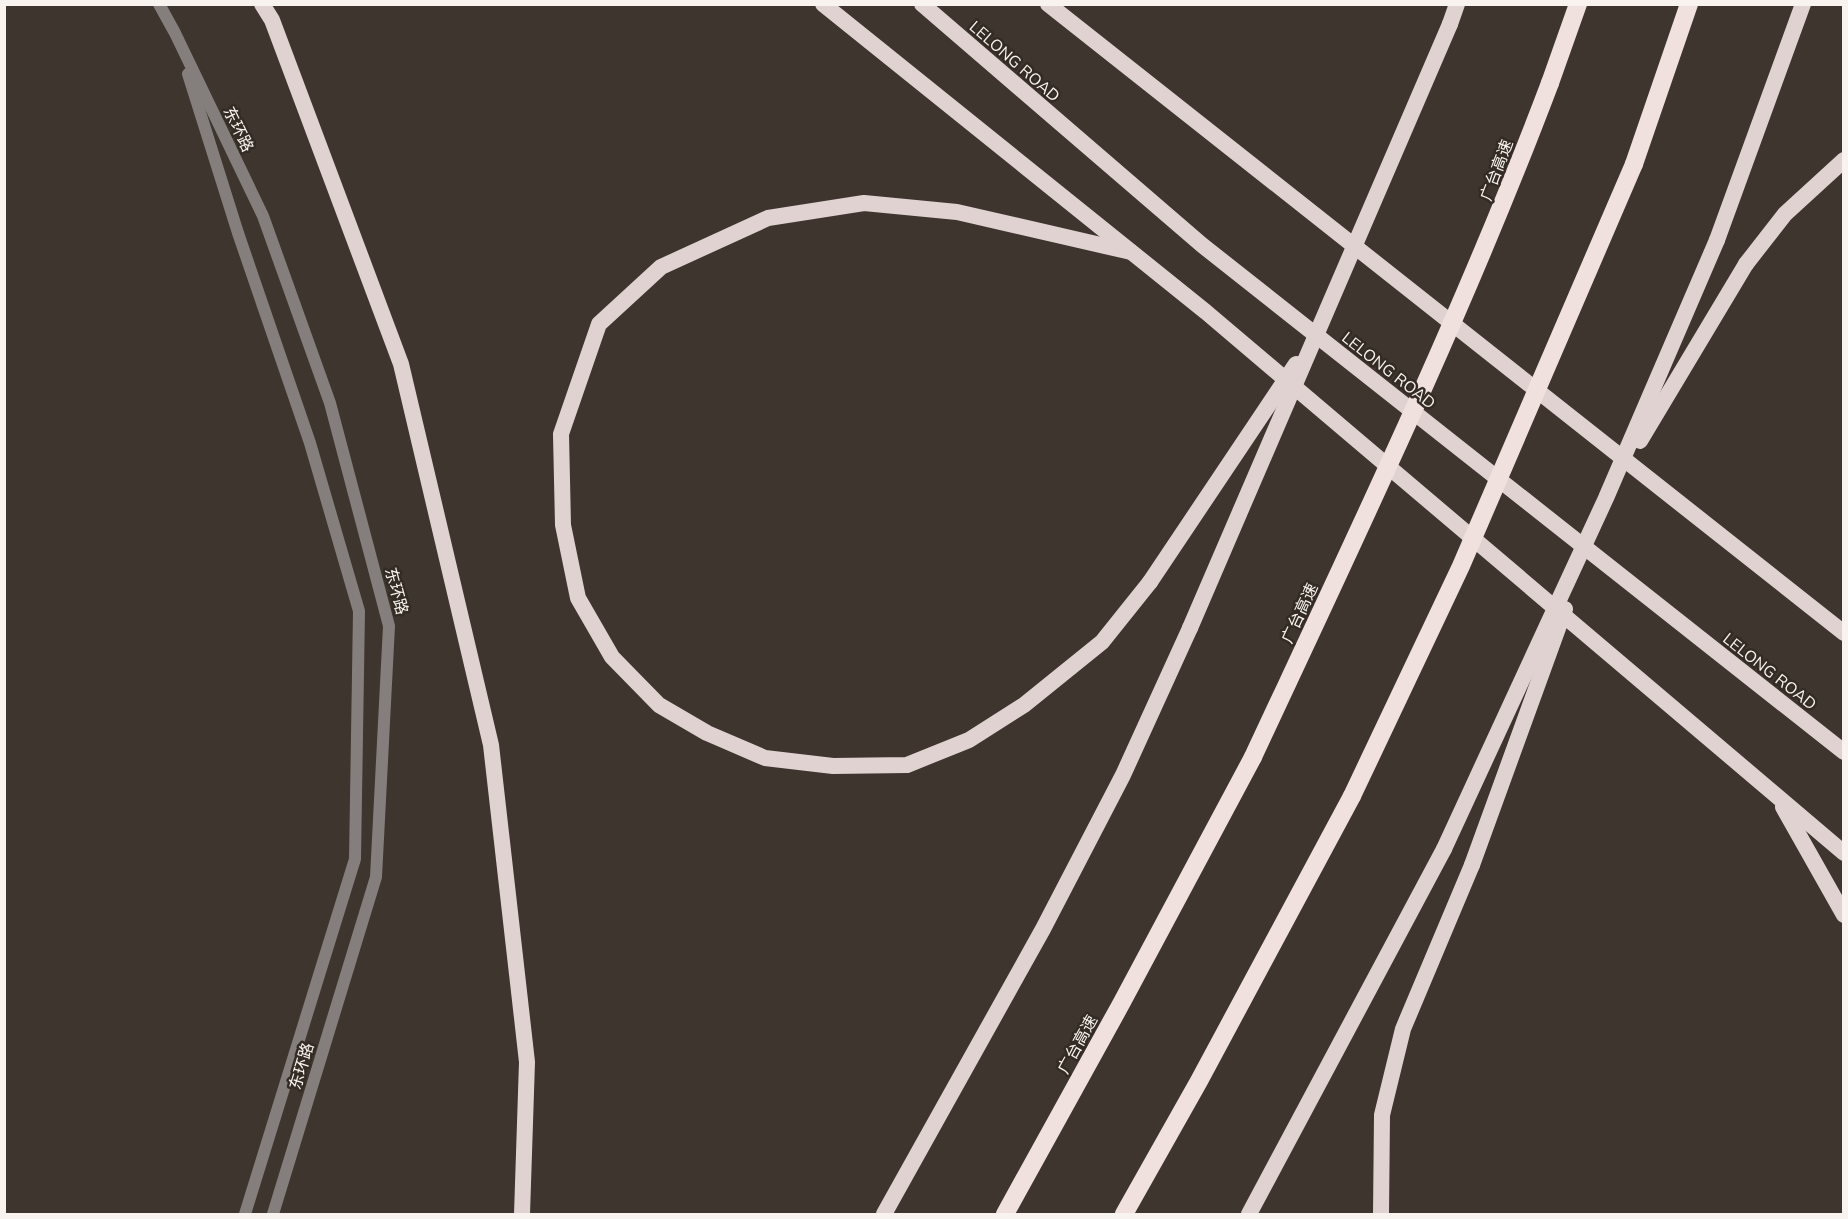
<svg xmlns="http://www.w3.org/2000/svg" width="1848" height="1219" viewBox="0 0 1848 1219" font-family="Mulish,'Noto Sans SC',sans-serif">
<style>
.lines{fill:none;stroke-linecap:round;stroke-linejoin:round}
.service{stroke:#847e7d;stroke-width:12}
.trunk{stroke:#e0d2d0;stroke-width:16}
.motorway{stroke:#f0e0de;stroke-width:18}
.trunk-bridge{stroke:#e0d2d0;stroke-width:16}
.motorway-bridge{stroke:#f0e0de;stroke-width:18}
.labels{text-anchor:middle;stroke-width:5;stroke-linejoin:round;paint-order:stroke}
.street-label{font-size:16px;fill:#f8f3ee;stroke:#332b24}
</style>
<rect width="100%" height="100%" fill="#3d352e"/>
<g class="lines">
<g class="service">
<polyline points="159,4 175,33 263,216 330,403 389,626 376,877 273,1214"/>
<polyline points="188,74 238,233 310,443 359,611 355,859 245,1214"/>
</g>
<g class="trunk">
<polyline points="262,4 272,20 401,364 491,745 527,1062 522,1214"/>
<polyline points="823,4 1206,312 1844,853"/>
<polyline points="922,4 1202,245 1844,752"/>
<polyline points="1048,4 1844,633"/>
<polyline points="1450,24 1457,4"/>
<polyline points="1717,240 1803,4"/>
<polyline points="1131,252 957,212 864,203 768,218 661,267 599,324 561,434 563,525 578,598 612,657 659,705 707,733 765,758 833,766 907,765 969,740 1024,705 1102,642 1150,582"/>
<polyline points="1746,264 1785,214 1844,160"/>
<polyline points="1783,807 1844,915"/>
<polyline points="884,1214 1043,929 1123,775 1190,628"/>
<polyline points="1249,1214 1444,849"/>
<polyline points="1381,1214 1382,1115 1403,1029 1472,865"/>
</g>
<g class="motorway">
<polyline points="1550,83 1578,4"/>
<polyline points="1634,164 1689,4"/>
<polyline points="1005,1214 1121,1004 1253,757"/>
<polyline points="1124,1214 1199,1081 1352,796"/>
</g>
<g class="trunk-bridge">
<polyline points="1640,441 1746,264"/>
<polyline points="1150,582 1296,364"/>
<polyline points="1190,628 1450,24"/>
<polyline points="1444,849 1606,498 1717,240"/>
<polyline points="1472,865 1565,609"/>
</g>
<g class="motorway-bridge">
<path d="M1253 757C1357 534 1463 313 1550 83"/>
<polyline points="1352,796 1461,566 1634,164"/>
</g>
</g>
<g class="labels">
<g class="street-label">
<text transform="translate(1015 61) rotate(41)" y="6">LELONG ROAD</text>
<text transform="translate(239 129) rotate(64)" y="6">东环路</text>
<text transform="translate(1496 170) rotate(-69)" y="6">广台高速</text>
<text transform="translate(1389 370) rotate(38)" y="6">LELONG ROAD</text>
<text transform="translate(397 591) rotate(75)" y="6">东环路</text>
<text transform="translate(1299 613) rotate(-65)" y="6">广台高速</text>
<text transform="translate(1770 671) rotate(38)" y="6">LELONG ROAD</text>
<text transform="translate(1077 1044) rotate(-61)" y="6">广台高速</text>
<text transform="translate(301 1066) rotate(-73)" y="6">东环路</text>
</g>
</g>
<rect width="1848" height="1219" fill="none" stroke="#f8f3ee" stroke-width="12"/>
</svg>
